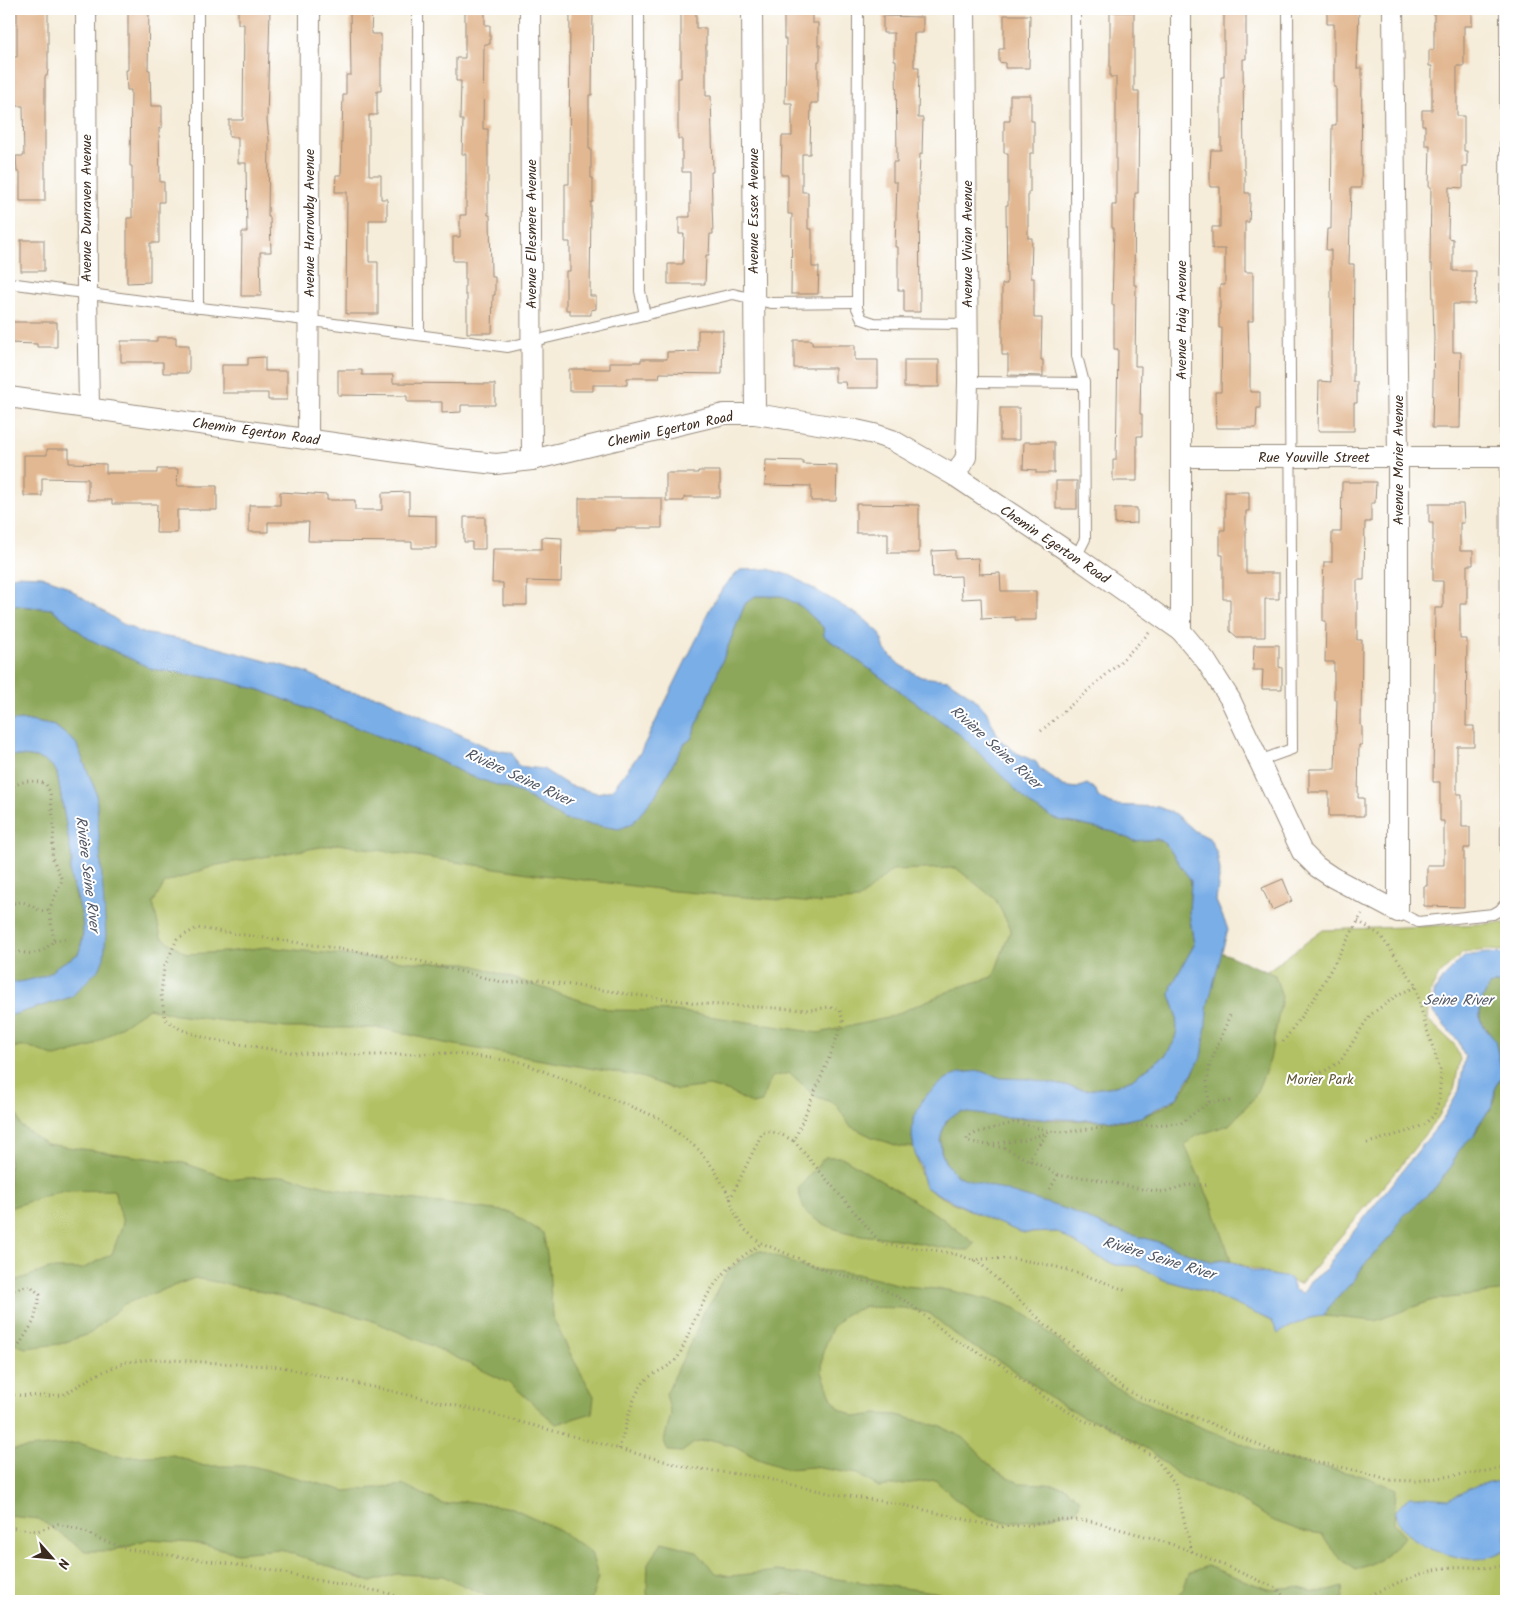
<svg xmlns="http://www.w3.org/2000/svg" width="1515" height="1610" viewBox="0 0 1515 1610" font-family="Kalam,sans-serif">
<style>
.green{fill:#b2c164;stroke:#767641}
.forest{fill:#8da75a;stroke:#64683c;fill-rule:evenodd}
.water{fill:#7aaee7;stroke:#5a6c82}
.building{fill:#e2b892}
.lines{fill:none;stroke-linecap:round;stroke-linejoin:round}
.service-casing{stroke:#988b7c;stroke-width:12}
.minor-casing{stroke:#988b7c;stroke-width:22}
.path{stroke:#988b7c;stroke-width:3;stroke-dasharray:1 4;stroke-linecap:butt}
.service{stroke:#fff;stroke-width:10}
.minor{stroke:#fff;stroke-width:20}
.labels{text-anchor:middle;stroke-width:4;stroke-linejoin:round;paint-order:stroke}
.street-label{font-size:14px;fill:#3b2a1e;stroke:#fff}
.park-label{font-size:14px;fill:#5f5733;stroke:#fff}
.water-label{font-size:15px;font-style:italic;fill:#515864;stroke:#fff}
</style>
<rect width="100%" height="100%" fill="#fff"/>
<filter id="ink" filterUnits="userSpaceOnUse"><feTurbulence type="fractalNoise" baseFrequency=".02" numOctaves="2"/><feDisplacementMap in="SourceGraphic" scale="10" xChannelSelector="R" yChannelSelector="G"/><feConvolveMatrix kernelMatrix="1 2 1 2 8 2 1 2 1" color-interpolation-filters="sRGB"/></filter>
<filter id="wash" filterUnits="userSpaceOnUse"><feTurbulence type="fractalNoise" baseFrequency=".0096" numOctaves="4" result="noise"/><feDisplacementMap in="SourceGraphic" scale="20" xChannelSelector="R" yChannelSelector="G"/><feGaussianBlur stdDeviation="1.12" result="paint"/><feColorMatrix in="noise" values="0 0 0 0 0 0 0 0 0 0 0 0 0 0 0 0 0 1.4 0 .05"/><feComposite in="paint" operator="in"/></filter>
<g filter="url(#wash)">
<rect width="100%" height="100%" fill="#f5ecd9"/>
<g class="green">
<polygon points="9,605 521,793 1114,832 912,1137 920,1172 926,1188 949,1201 1015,1230 1024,1233 1057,1232 1096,1256 1116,1265 1140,1266 1161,1279 1207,1292 1263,1316 1272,1321 1278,1333 1299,1322 1313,1316 1363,1266 1409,1210 1506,985 1506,1601 9,1601 9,1016 71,997 25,720 9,721"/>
<polygon points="1506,923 1506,951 1487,950 1463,953 1439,975 1430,993 1427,1019 1455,1045 1460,1059 1454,1090 1437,1119 1398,1169 1300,1284 960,1173 1121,1126 1211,1012 1323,930"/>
</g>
<g class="forest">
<path d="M755 596H781L802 607 823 627 824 636 963 737 1032 806 1055 819 1114 832 1134 841 1157 839 1166 844 1191 881 1189 912 1194 945 1172 985 1170 995 1176 1012 1177 1030 1174 1042 1166 1055 1132 1079 1116 1086 1086 1090 1029 1079 1001 1078 981 1071 959 1073 946 1079 912 1137 914 1147H901L872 1137 850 1126 836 1104 815 1096 790 1073 772 1077 766 1089 762 1102 752 1104 730 1092 709 1086 677 1090 641 1077 444 1043 381 1028H286L176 1015 149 1008 91 1047 55 1057 30 1047H15L9 1053V1016L71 997 100 968 96 792 76 743 55 726 25 720 9 721V605L52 609 89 639 152 669 219 679 260 690 430 756 467 775 521 793 565 820 655 796 684 744 691 739 745 604ZM338 844 535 874 674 891 816 903 858 900 892 870 956 868 995 899 1011 929 993 977 959 987 887 1018 819 1033 676 1011 610 1010 467 963 411 962 266 947 226 952 187 954 161 937 153 903 165 883 217 865Z"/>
<path d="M9 755C26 757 48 755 57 773L72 860 70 871 72 885 76 895 77 904 81 909 83 929 81 947 78 954C71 959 64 962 57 966 54 969 51 972 48 974 41 978 17 983 9 983Z"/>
<path d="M1221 952 1275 975 1282 997 1270 1060 1254 1098 1229 1125 1195 1136 1185 1146 1212 1205 1231 1260H1222L1213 1262 1155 1241 1110 1229 1069 1210 967 1180C955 1175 947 1168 943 1156 937 1141 942 1116 961 1112 974 1109 990 1116 1003 1117 1042 1121 1082 1120 1122 1121 1139 1118 1166 1110 1178 1097 1202 1071 1202 1037 1208 1004 1211 986 1216 969 1221 952Z"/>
<polygon points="1496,983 1506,985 1506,1291 1433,1300 1375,1321 1324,1316 1329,1307 1355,1279 1363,1266 1393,1234 1402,1217 1434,1189 1453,1164 1456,1153 1474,1136 1483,1118 1490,1111 1495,1100 1495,1087 1501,1079 1502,1072 1496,1050 1490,1033 1480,1019 1480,1010 1483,998 1488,987"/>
<polygon points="9,1091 21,1126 46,1144 184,1163 230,1179 286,1176 346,1191 510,1212 543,1233 549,1265 552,1316 572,1357 594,1396 592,1413 556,1424 511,1384 432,1346 368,1319 247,1288 195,1278 124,1304 91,1333 60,1344 25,1348 10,1342 9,1287 11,1282 49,1269 82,1269 112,1254 123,1223 114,1190 61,1191 9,1208"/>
<path d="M825 1157H842L942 1218 975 1244 969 1250C946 1250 926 1244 904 1240 869 1235 838 1237 808 1214 803 1210 800 1196 798 1189Z"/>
<path d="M758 1250 810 1269 856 1274 905 1286 948 1290 999 1302 1015 1308 1032 1319 1108 1383 1175 1417 1270 1455 1366 1477 1396 1489 1394 1523 1405 1537 1380 1560 1356 1570C1341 1560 1330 1550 1322 1534L1302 1531 1274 1521 1239 1500 1180 1476 1150 1451 1105 1424 1083 1417 1057 1402 1008 1366 965 1342 929 1313 904 1308 864 1307 846 1314 832 1328 823 1352 822 1372 832 1399 840 1409 856 1417 877 1414 897 1415 942 1427 964 1438 995 1470 1019 1483 1047 1484 1065 1487 1081 1500 1076 1511 1036 1520 1006 1522 978 1516 957 1500 935 1480 879 1487 857 1474 814 1467 787 1469 758 1459 735 1446 712 1440 694 1443 682 1452 668 1451 664 1441 671 1414 666 1394 698 1327 701 1316 715 1296 719 1286 728 1270Z"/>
<polygon points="79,1443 121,1457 173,1455 204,1466 252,1466 346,1491 404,1485 445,1505 465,1501 513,1508 557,1529 591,1552 598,1577 591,1601 498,1601 443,1576 396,1574 371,1582 280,1549 237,1553 192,1542 149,1539 111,1551 85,1551 39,1519 9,1516 9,1450"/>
<polygon points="662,1542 696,1551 716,1573 730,1576 777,1571 934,1592 973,1601 825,1601 787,1594 763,1597 756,1601 649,1601 647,1593 648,1563"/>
<polygon points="1207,1566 1267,1589 1296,1587 1314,1592 1329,1591 1342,1587 1343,1598 1338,1601 1172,1601 1183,1590 1189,1573"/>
</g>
<g class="water">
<path d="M768 569 792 576 863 618 880 633 885 650 900 665 921 677 948 680 973 697 986 711 1000 740 1017 753 1036 762 1040 769 1063 786 1077 788 1087 784 1096 790 1098 797 1113 805 1158 807 1176 814 1195 831 1209 838 1217 853 1220 871 1216 901 1228 929 1208 1004 1203 1051 1199 1062 1177 1098 1141 1117 1122 1121 1002 1117 961 1112 952 1116 946 1121 942 1133 940 1141 941 1151 945 1162 957 1176 1069 1210 1110 1229 1155 1241 1213 1262C1234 1257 1240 1268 1258 1272 1269 1275 1279 1276 1290 1278L1294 1290 1303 1293 1310 1281 1327 1268 1338 1251 1441 1122 1459 1091 1465 1058 1459 1042 1433 1013 1434 993 1442 979 1465 956 1487 953 1506 954V985L1496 983 1488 987 1483 998 1480 1010V1019L1484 1027 1495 1040 1502 1072 1501 1078 1495 1087 1493 1106 1478 1125 1474 1136 1456 1153 1453 1164 1434 1189 1402 1217 1393 1234 1363 1266 1355 1279 1329 1307 1324 1316C1307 1317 1293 1325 1278 1334L1272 1321 1207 1292 1161 1279 1140 1266 1116 1265 1096 1256 1057 1232 1024 1233 1015 1230 988 1219 926 1188 923 1181 920 1164 915 1154 912 1137 913 1120 924 1097 946 1079 959 1073 981 1071 1001 1078 1029 1079 1086 1090 1116 1086 1132 1079 1166 1055 1174 1042 1177 1030 1176 1012 1170 995 1172 985 1194 945 1189 912 1191 881 1166 844 1157 839 1134 841 1114 832 1055 819 1032 806 963 737 824 636 823 627 802 607 781 596H755L745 604 691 739 684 744 655 796 632 824 619 829 565 820 521 793 467 775 430 756 260 690 219 679 152 669 89 639 52 609 9 605V578L16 575 41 576 61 583 121 623 142 633 197 642 306 672 345 691 380 697 491 749 512 753 518 766 543 769 568 785 597 793 612 790 640 753 701 630C708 607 722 587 740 570Z"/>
<path d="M25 720 55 726 76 743 96 792 106 934 104 958 100 968 71 997 9 1016V983C17 983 41 978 48 974 51 972 54 969 57 966 64 962 71 959 78 954 87 934 82 913 76 894 74 887 70 880 70 871 70 868 72 864 72 860L57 773C48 755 26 757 9 755V721Z"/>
<path d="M1506 1480V1549C1495 1556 1482 1560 1469 1559 1464 1559 1458 1557 1454 1556 1431 1551 1399 1538 1395 1512L1409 1496 1449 1499 1477 1485Z"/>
</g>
<g id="blocks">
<g class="building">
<polygon points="17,9 48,9 48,70 47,76 45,76 45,201 20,201 20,172 17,172 16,156 24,156 23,106 12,106 13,57 17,57"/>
<polygon points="128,9 149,9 148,70 150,70 151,106 162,106 162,128 159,128 160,182 164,182 164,202 159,202 159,243 150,243 150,282 127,283 127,218 132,218 132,166 130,166 131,90 127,90 126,70 128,70"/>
<polygon points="238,9 270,9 267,120 269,140 268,217 270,217 271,252 260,252 261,296 241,296 242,232 247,232 246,163 238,163 238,137 229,137 229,120 243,120 244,24 238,24"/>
<polygon points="350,9 372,9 371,34 381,34 381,91 377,91 377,115 369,115 369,175 381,175 381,199 387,199 387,220 369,220 369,262 378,262 378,314 346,314 347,192 335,192 336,175 341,175 343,95 346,95 346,75 351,75"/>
<polygon points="465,9 485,9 485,25 490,25 490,44 484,44 483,129 488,129 488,215 490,215 491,277 495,277 495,295 493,295 492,333 467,333 467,295 465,295 465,261 453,261 453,237 460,237 460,215 466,215 466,154 462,154 463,120 460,120 461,81 456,81 456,58 465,58"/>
<polygon points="570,9 593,9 592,95 589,95 589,149 591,149 591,178 593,178 593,202 591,202 590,296 596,296 596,309 591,310 591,315 570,315 570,310 566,310 566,271 570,271 570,242 565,242 565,184 569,184"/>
<polygon points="681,9 696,9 696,28 706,28 706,96 711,96 713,172 711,172 713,234 710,234 709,255 706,255 705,284 668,284 668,264 683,264 684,234 679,234 679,217 690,217 690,172 682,172 682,139 678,139 678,78 681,78"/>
<polygon points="784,9 812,9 812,23 818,23 818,45 820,45 820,61 818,61 818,103 811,103 810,154 802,154 802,192 808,192 808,229 812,229 812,267 819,267 818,294 791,294 792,214 788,214 788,175 781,175 782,136 792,136 792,103 785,103 786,39 784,39"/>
<polygon points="1224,9 1246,9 1246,59 1243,59 1244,170 1245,170 1245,193 1250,193 1250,205 1249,222 1245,222 1245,272 1253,272 1253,321 1248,321 1249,353 1250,353 1250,392 1260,392 1260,408 1257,408 1256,428 1216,428 1215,392 1221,392 1222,328 1219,328 1219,309 1220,309 1220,285 1225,285 1225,249 1212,249 1212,227 1220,227 1220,187 1210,187 1210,169 1211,150 1221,150 1221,77 1224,77"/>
<polygon points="1327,9 1359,9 1357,68 1362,68 1361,188 1351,188 1350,223 1349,264 1354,264 1353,382 1357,382 1357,403 1354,403 1354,431 1318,431 1319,381 1331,382 1331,250 1326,250 1327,229 1331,229 1332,125 1336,125 1336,87 1334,87 1334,24 1327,24"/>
<polygon points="1434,9 1472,9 1472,26 1464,26 1464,66 1457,66 1457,116 1464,116 1464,151 1467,151 1467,167 1463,167 1463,188 1449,187 1448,238 1453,239 1453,271 1476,271 1475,304 1453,304 1453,352 1461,352 1460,428 1432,428 1434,339 1432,264 1430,264 1431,187 1429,187 1430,145 1425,145 1425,125 1422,125 1422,110 1432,110 1432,66 1429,66 1429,50 1434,50"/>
<polygon points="1110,12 1134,12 1134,91 1139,91 1138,193 1135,193 1134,285 1136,285 1135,366 1141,366 1140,414 1142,414 1142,436 1137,436 1137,481 1113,481 1113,460 1116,460 1118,349 1114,349 1114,305 1112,305 1114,228 1112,228 1112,205 1116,205 1116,77 1110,77"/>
<polygon points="1004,15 1030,15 1029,68 1005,68 1005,63 999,62 999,49 1004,49"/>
<polygon points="883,16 923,17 923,33 914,33 914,67 919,67 918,118 923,118 922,154 920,154 919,182 920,312 904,312 904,290 898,290 898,247 895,247 897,182 893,182 893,162 897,162 896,60 894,60 894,33 883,33"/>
<polygon points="1010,95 1031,95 1031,121 1034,121 1034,153 1030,153 1030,192 1028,192 1028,238 1032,238 1031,278 1034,278 1034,318 1042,318 1041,360 1043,360 1043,376 1008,375 1008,355 1002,355 1002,284 1007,284 1006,205 1008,205 1008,153 1004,153 1004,121 1010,121"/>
<rect x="21" y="240" width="23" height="31"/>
<polygon points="9,322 57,322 57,347 37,347 37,344 9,343"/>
<polygon points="698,330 723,330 722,374 660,373 659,378 627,378 627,385 593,385 593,391 569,391 569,369 610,369 610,362 641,362 641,359 667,359 667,352 698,351"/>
<polygon points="157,337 176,337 176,345 189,345 189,373 163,373 163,362 121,362 121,341 157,341"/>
<polygon points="794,340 812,340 812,345 855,345 855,360 878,360 878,388 846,388 845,382 835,382 835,368 794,368"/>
<polygon points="265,357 265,371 287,371 287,400 268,400 268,393 222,393 222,365 248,365 248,358"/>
<rect x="904" y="360" width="35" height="27"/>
<polygon points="338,370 362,370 362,375 393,375 393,383 495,384 495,405 461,405 461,412 442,413 442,402 407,402 407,396 338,395"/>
<rect x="1000" y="408" width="19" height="32"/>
<polygon points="1024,442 1054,442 1054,473 1036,473 1036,470 1023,469"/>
<polygon points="47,449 69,449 69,463 106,464 106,473 157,473 157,469 178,469 177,486 217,486 217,510 177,510 177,533 156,533 157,504 112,504 112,500 88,500 88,479 42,478 42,496 24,496 24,455 47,455"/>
<polygon points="766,460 803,461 803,464 837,465 836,501 811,501 811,486 765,485"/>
<polygon points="698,471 720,471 720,497 684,497 684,501 666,501 666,473 698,473"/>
<rect x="1056" y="481" width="21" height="28"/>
<polygon points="1342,482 1376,482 1375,503 1371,503 1371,522 1365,522 1364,580 1357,580 1357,640 1362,640 1361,726 1362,726 1362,745 1359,745 1358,798 1364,798 1364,816 1329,816 1329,792 1309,792 1309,769 1335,769 1337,700 1334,700 1334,662 1325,662 1326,621 1323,621 1323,585 1324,562 1332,562 1332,532 1341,532"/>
<polygon points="280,492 327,495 327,500 355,500 355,510 382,510 382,493 409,492 409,515 436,516 436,548 412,548 412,542 308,541 309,522 268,522 268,532 249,532 249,505 280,505"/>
<polygon points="1225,492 1249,492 1249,511 1246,511 1246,573 1279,573 1279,599 1265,599 1265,637 1237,637 1230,631 1230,599 1223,599 1223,555 1220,555 1220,530 1225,530"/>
<polygon points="579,498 662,498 662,528 616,528 616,530 579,530"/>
<polygon points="856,504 919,505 919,553 888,553 888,533 856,533"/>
<polygon points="1429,504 1463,504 1464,523 1460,523 1460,551 1473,551 1473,565 1467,565 1467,604 1460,604 1460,639 1467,639 1466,726 1474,726 1474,746 1457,746 1457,794 1462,794 1462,827 1470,827 1470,848 1464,848 1464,907 1424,906 1424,886 1427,886 1427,865 1444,865 1444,821 1440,821 1440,782 1433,782 1435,608 1443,608 1443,581 1433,581 1433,523 1429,523"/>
<polygon points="1115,508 1137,508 1137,523 1115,524"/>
<polygon points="464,517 485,517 485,549 472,549 472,542 464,542"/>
<polygon points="542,537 562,538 561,582 527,581 527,605 503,605 503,583 492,583 493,549 542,549"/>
<polygon points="955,550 955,559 978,558 979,574 1000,573 1001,591 1036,591 1036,620 1015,620 1015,617 982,619 981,598 962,599 961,576 933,577 932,551"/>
<polygon points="1254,645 1279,645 1279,667 1282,668 1282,689 1262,689 1263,670 1253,670"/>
<polygon points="1283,879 1292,901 1272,910 1262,888"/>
</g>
</g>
</g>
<g filter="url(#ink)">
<use href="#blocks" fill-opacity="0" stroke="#988b7c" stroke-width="1"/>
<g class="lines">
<defs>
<g id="service">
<polyline points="198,9 198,308"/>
<polyline points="418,9 419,335"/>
<polyline points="639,9 640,291 645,315"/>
<polyline points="858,9 857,308 862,319 874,323 968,324"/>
<polyline points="1075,9 1077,356 1084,383 1085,539 1076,557"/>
<polyline points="9,283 157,303 289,318 508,347 733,294 771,303 857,302"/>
<polyline points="968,382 1084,383"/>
<polyline points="1259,761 1292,749 1288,9"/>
<polyline points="1398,912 1418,922 1493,914 1500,910 1506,903 1505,9"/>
</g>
<g id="minor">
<polyline points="86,9 87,293 89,407"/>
<polyline points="530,9 532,460"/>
<polyline points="752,9 755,414"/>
<polyline points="1181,9 1181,631"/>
<polyline points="9,397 440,458 496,464 532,460 724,414 755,414 856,430 874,434 892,440 955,476 1076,557 1181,631 1206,661 1230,699 1302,852 1317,867 1332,877 1398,912 1398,457 1393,9"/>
<polyline points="308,438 310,9"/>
<polyline points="1181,457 1506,457"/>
<polyline points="955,476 966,457 968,382 965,9"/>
</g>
</defs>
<use href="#service" class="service-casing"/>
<use href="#minor" class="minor-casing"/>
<g class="path">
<polyline points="1041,731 1115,667 1151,631"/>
<path d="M9 789C23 780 30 779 46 784L50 792 54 826 52 857 62 880 49 910 54 941C47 949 35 955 25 953 18 952 15 950 9 953"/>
<path d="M9 904C14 903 20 901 25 903 35 906 38 913 49 910"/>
<polyline points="1358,921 1380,935 1415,984 1425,1024 1441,1072 1439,1100 1434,1115 1425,1124 1413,1130 1364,1144"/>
<polyline points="54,941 68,938"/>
<polyline points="1283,1042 1317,994 1362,914"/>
<polyline points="1311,1072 1323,1072 1340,1062 1370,1015 1399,994 1416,987"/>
<polyline points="1209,1102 1207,1082 1210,1064 1230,1015"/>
<polyline points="989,1144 1025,1140 1049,1132"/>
<polyline points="1029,1161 1036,1148 1049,1132"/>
<polyline points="1206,1185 1187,1185 1163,1192 1142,1189 1089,1178 1062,1176 1004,1148 967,1141 967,1138 976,1133 1016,1122 1049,1131 1066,1132 1089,1129 1181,1123 1209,1102 1234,1101"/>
<polyline points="1050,1189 1058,1175"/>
<path d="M730 1199 762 1133C773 1129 784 1136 794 1141"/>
<path d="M973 1260C1025 1253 1079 1272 1127 1291"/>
<polyline points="9,1291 30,1285 40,1295 34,1321 18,1347 9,1349"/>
<polyline points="9,1395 43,1396 63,1395 96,1375 125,1362 157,1359 283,1367 480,1411 686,1467 759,1477 829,1493 899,1504 998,1527 1032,1525 1060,1519 1090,1521 1152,1538 1189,1550 1276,1588 1288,1601"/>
<path d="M619 1449C625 1430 632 1392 647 1379 656 1371 670 1368 678 1357 685 1345 689 1331 695 1319 712 1282 728 1265 762 1243"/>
<polyline points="9,1527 37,1531 58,1524 81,1530 102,1540 127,1549 272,1570 321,1581 388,1593 408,1601"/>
<path d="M1192 1552 1175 1483 1154 1457 1106 1428 1084 1421 1047 1399 1002 1365 953 1339 909 1303 872 1283 830 1272 759 1242 743 1228 734 1211 730 1197 714 1169 699 1150 659 1118 521 1062 450 1053 375 1055 295 1053 208 1039 180 1029 165 1019 161 994 164 968 177 939 197 928 416 960 505 983 539 980 628 994 705 1004 811 1010 829 1007 840 1010 843 1021 832 1051 794 1141 879 1241 886 1245C917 1248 954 1249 982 1265L1046 1325 1071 1345 1099 1372 1135 1395 1210 1423 1276 1453 1350 1469 1387 1480 1416 1481 1506 1468"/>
<polyline points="787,1601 796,1601"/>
<path d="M1356 1601C1384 1590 1414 1573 1444 1568 1464 1564 1485 1571 1506 1565"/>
</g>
<use href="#service" class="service"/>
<use href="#minor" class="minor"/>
</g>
</g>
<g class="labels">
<g class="street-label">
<text transform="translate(86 208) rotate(-90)" y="5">Avenue Dunraven Avenue</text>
<text transform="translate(753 211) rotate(-90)" y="5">Avenue Essex Avenue</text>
<text transform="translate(309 223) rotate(-90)" y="5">Avenue Harrowby Avenue</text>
<text transform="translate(531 234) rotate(-90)" y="5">Avenue Ellesmere Avenue</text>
<text transform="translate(967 244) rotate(-90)" y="5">Avenue Vivian Avenue</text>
<text transform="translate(1181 320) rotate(-90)" y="5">Avenue Haig Avenue</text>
<text transform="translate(670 429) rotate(-12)" y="5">Chemin Egerton Road</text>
<text transform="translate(256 431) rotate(8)" y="5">Chemin Egerton Road</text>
<text x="1314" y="462">Rue Youville Street</text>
<text transform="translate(1398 460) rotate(-90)" y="5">Avenue Morier Avenue</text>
<text transform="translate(1055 544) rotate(34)" y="5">Chemin Egerton Road</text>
</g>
<g class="park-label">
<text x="1320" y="1084">Morier Park</text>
</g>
<g class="water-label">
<text transform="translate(996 747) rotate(42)" y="5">Rivière Seine River</text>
<text transform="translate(519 777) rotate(25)" y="5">Rivière Seine River</text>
<text transform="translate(88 874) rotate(83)" y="5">Rivière Seine River</text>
<text x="1458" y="1005">Seine River</text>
<text transform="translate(1159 1258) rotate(17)" y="5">Rivière Seine River</text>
</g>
</g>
<rect width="1515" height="1610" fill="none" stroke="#fff" stroke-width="30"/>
<g transform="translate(52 1558) rotate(117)" stroke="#ffffff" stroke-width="4" paint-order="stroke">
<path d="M0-4L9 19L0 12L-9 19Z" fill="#3b2a1e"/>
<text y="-8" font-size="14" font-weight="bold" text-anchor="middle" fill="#3b2a1e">N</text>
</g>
</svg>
